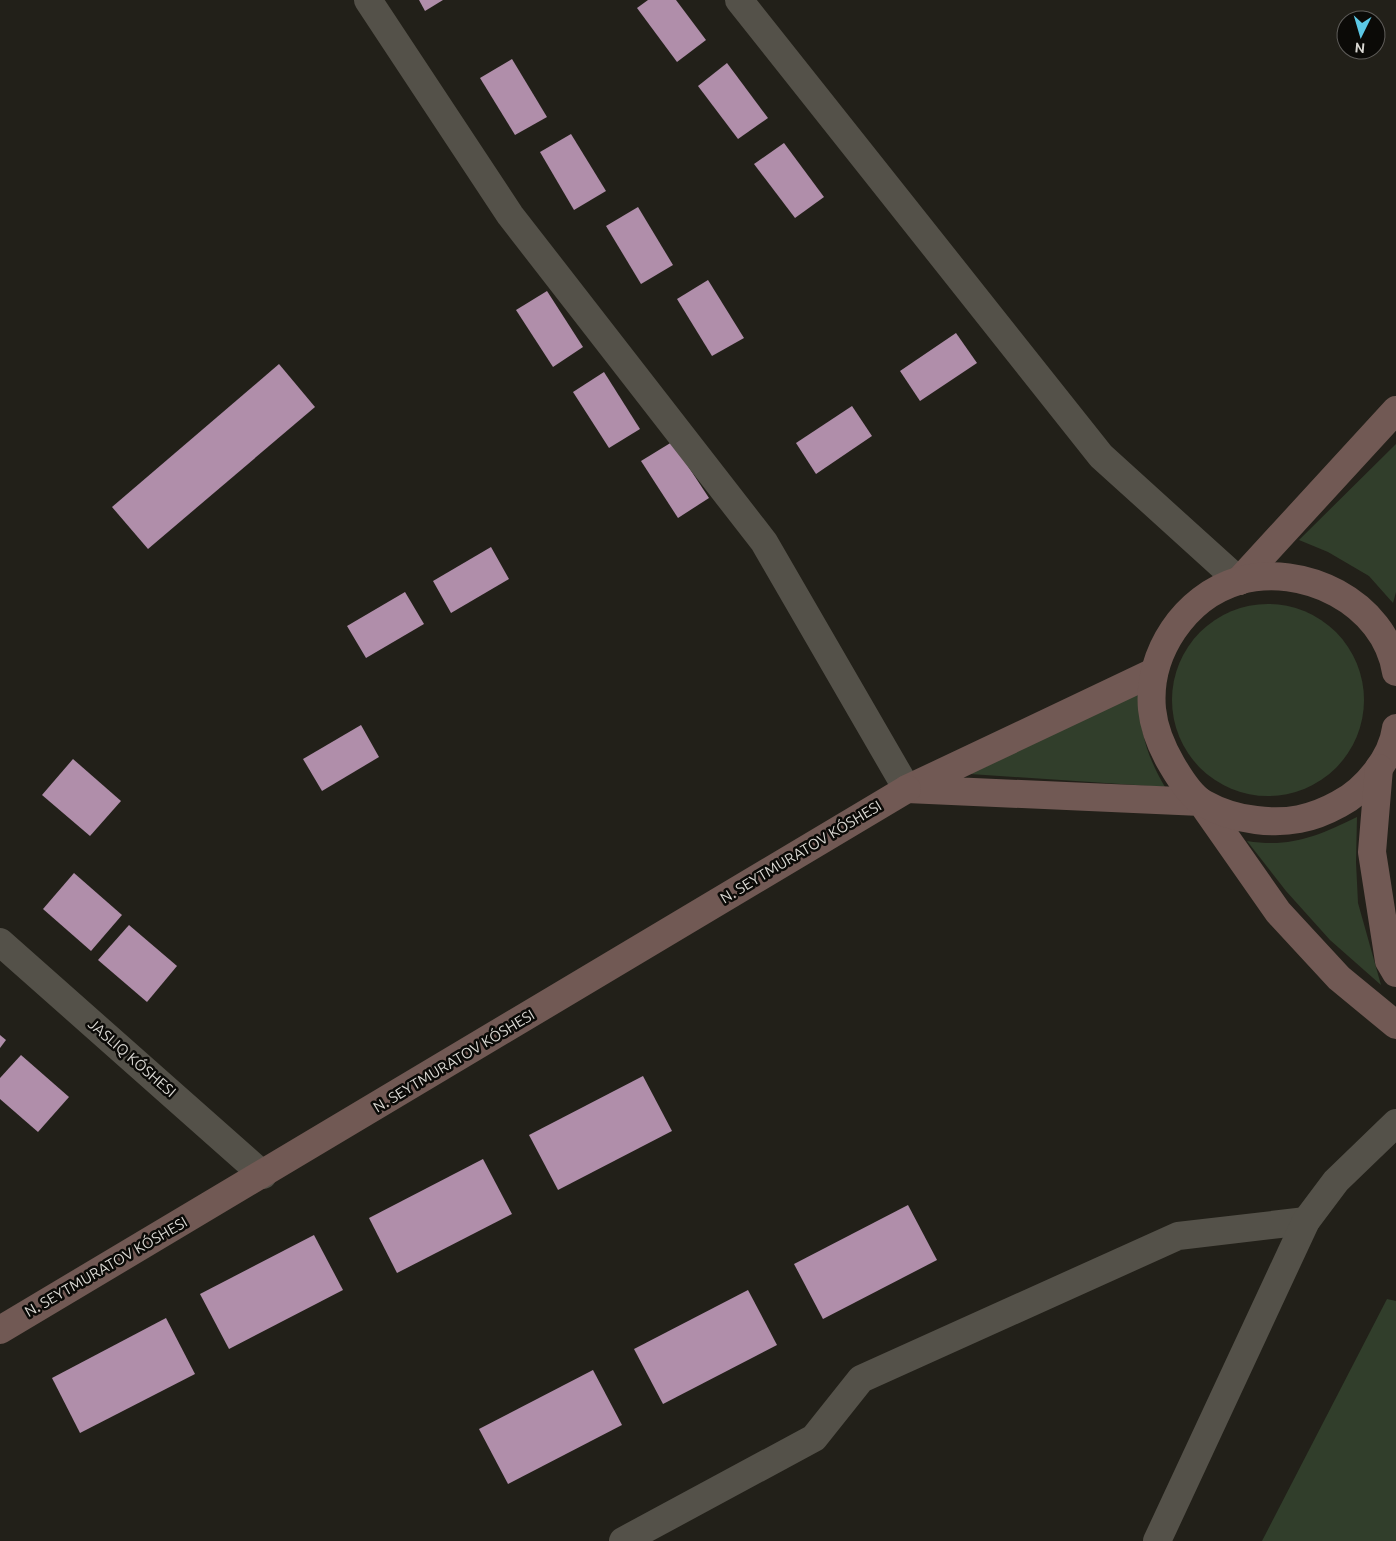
<svg xmlns="http://www.w3.org/2000/svg" width="1396" height="1541" viewBox="0 0 1396 1541" font-family="Ubuntu,sans-serif">
<style>
.green{fill:#313e2b}
.building{fill:#b08eaa}
.lines{fill:none;stroke-linecap:round;stroke-linejoin:round}
.street{stroke:#545149;stroke-width:28}
.secondary{stroke:#715954;stroke-width:28}
.labels{text-anchor:middle;stroke-width:5;stroke-linejoin:round;paint-order:stroke}
.street-label{font-size:15px;fill:#dad8d3;stroke:#0b0a07}
</style>
<rect width="100%" height="100%" fill="#222019"/>
<g class="green">
<polygon points="1396,444 1396,592 1393,603 1369,576 1328,552 1299,540"/>
<circle cx="1268" cy="700" r="96"/>
<path d="M1138 693C1140 730 1146 755 1165 787L970 774Z"/>
<path d="M1357 817 1356 862 1358 903 1381 985 1330 940 1286 891 1247 841C1291 848 1318 836 1357 817Z"/>
<polygon points="1387,1299 1396,1301 1396,1541 1262,1541"/>
</g>
<g class="building">
<polygon points="419,0 443,0 425,11"/>
<polygon points="648,0 676,0 706,40 677,62 637,8"/>
<polygon points="512,59 547,117 515,135 480,78"/>
<polygon points="727,63 768,118 738,139 698,86"/>
<polygon points="571,134 606,191 574,210 540,152"/>
<polygon points="784,143 824,197 795,218 754,164"/>
<polygon points="638,207 673,265 641,284 606,226"/>
<polygon points="708,280 744,338 712,356 677,299"/>
<polygon points="547,291 583,347 553,367 516,310"/>
<polygon points="956,333 977,363 920,401 900,371"/>
<polygon points="279,364 315,407 148,549 112,507"/>
<polygon points="604,372 640,429 609,448 573,392"/>
<polygon points="852,406 872,436 816,474 796,443"/>
<polygon points="672,442 709,498 678,518 641,461"/>
<polygon points="491,547 509,579 451,613 433,581"/>
<polygon points="405,592 424,624 366,658 347,626"/>
<polygon points="361,725 379,757 322,791 303,759"/>
<polygon points="73,759 121,801 90,836 42,795"/>
<polygon points="74,873 122,915 91,951 43,909"/>
<polygon points="129,925 177,966 147,1002 98,960"/>
<polygon points="0,1035 6,1040 0,1048"/>
<polygon points="21,1055 69,1097 38,1132 0,1099 0,1078"/>
<polygon points="643,1076 672,1131 558,1190 529,1135"/>
<polygon points="483,1159 512,1214 397,1273 369,1218"/>
<polygon points="908,1205 937,1260 823,1319 794,1264"/>
<polygon points="314,1235 343,1290 229,1349 200,1294"/>
<polygon points="748,1290 777,1345 663,1404 634,1349"/>
<polygon points="166,1318 195,1374 80,1433 52,1378"/>
<polygon points="593,1370 622,1425 508,1484 479,1429"/>
</g>
<g class="lines">
<g class="street">
<polyline points="368,0 510,215 764,542 907,789"/>
<polyline points="739,0 1101,456 1239,581"/>
<polyline points="0,942 263,1175"/>
<polyline points="623,1541 814,1438 861,1379 1178,1236 1306,1221"/>
<polyline points="1157,1541 1306,1221 1336,1181 1396,1123"/>
</g>
<g class="secondary">
<polyline points="1239,581 1396,410"/>
<polyline points="1154,672 907,789 1201,802 1278,912 1339,978 1396,1025"/>
<path d="M1396 672C1385 602 1302 562 1238 581 1185 597 1147 653 1152 709 1154 729 1162 748 1172 765 1179 777 1191 796 1203 803 1219 812 1238 818 1256 820 1287 824 1312 819 1339 804 1366 790 1392 758 1396 728"/>
<polyline points="1379,768 1372,852 1389,961 1396,973"/>
<polyline points="0,1330 907,789"/>
</g>
</g>
<g class="labels">
<g class="street-label">
<text transform="translate(801 852) rotate(-31)" y="5">N. SEYTMURATOV KÓSHESI</text>
<text transform="translate(132 1058) rotate(41)" y="5">JASLIQ KÓSHESI</text>
<text transform="translate(454 1061) rotate(-31)" y="5">N. SEYTMURATOV KÓSHESI</text>
<text transform="translate(106 1267) rotate(-30)" y="5">N. SEYTMURATOV KÓSHESI</text>
</g>
</g>
<g transform="translate(1361 35) rotate(185)"><circle r="24" fill="#0b0a07" stroke="#5e5c59"/>
<path d="M0-4L9 19L0 12L-9 19Z" fill="#5bc8e6"/>
<text y="-8" font-size="14" font-weight="bold" text-anchor="middle" fill="#dad8d3">N</text>
</g>
</svg>
